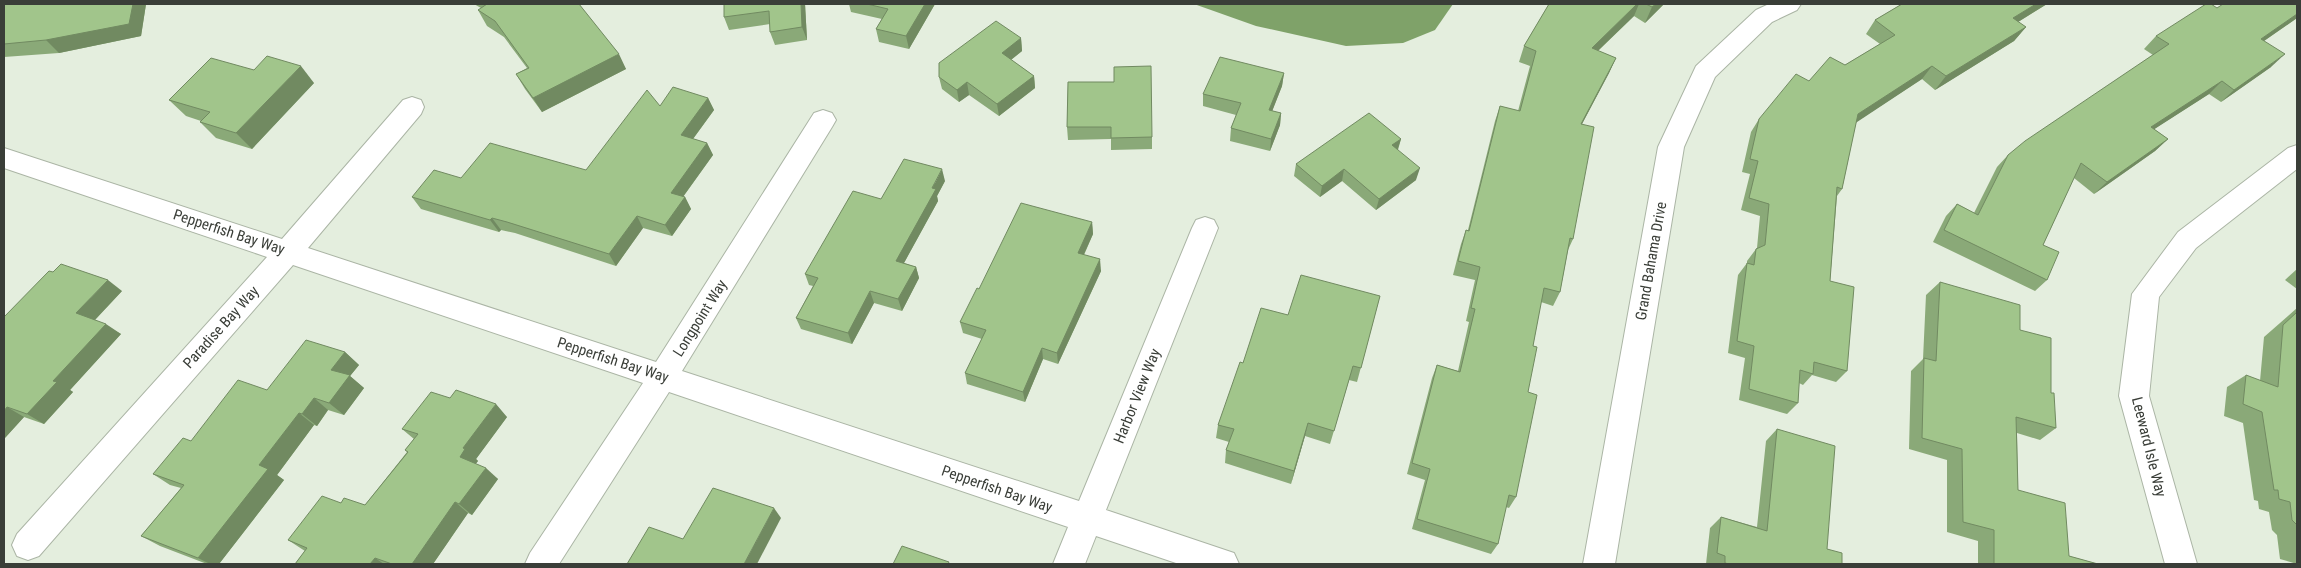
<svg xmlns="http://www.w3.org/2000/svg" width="2301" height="568" viewBox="0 0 2301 568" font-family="'Roboto Condensed',sans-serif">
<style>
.water{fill:#7fa269}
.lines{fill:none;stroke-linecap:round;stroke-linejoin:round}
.minor-casing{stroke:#abb5a5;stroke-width:2}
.minor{fill:#fff;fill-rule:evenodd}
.wall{fill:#8aa978}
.shaded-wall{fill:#718a61}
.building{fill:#a1c58b;stroke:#718a61}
.labels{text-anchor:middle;stroke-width:5;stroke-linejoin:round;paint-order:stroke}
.street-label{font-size:15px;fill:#3a3e38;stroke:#fff}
</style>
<rect width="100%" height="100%" fill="#e4eede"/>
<polygon class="water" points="1194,4 1453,4 1435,30 1403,43 1346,46 1256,26"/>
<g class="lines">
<defs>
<g id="minor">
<polygon points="1769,4 1801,4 1797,10 1772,22 1715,77 1684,147 1615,564 1583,564 1658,147 1696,66 1756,10"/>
<polygon points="412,97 421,100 424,107 421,114 308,248 656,362 814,113 823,110 832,113 836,120 832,127 682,371 1079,501 1192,228 1196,220 1205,217 1214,220 1218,228 1106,510 1234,553 1239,564 1179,564 1096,536 1085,564 1053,564 1068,527 669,392 559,564 525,564 530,553 643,383 293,265 39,556 28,560 17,556 12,545 17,534 267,257 4,168 4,148 282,239 403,100"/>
<polygon points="2297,145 2297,169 2196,248 2159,297 2149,396 2197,564 2165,564 2119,396 2132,294 2178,232 2288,148"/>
</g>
</defs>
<use href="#minor" class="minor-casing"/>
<use href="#minor" class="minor"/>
</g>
<g class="wall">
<polygon points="4,4 146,4 141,36 59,53 4,57"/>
<polygon points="474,4 579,4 626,69 542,112 525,89 516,74 527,68 504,37 487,26 478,10 481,8"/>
<polygon points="724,4 805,4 807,40 775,45 770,32 770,24 729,30 724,17"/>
<polygon points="849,4 935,4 909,49 879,42 876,29 882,19 851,12"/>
<polygon points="1549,4 1664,4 1645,23 1634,16 1598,51 1616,58 1609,73 1582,124 1573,239 1568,250 1560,292 1553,306 1541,302 1533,346 1516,497 1509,508 1506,507 1498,544 1491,554 1412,529 1425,480 1407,474 1432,378 1437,365 1458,371 1469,322 1466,321 1475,280 1453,275 1461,244 1466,230 1468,230 1495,121 1500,106 1518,111 1530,66 1519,62 1524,46"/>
<polygon points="1902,4 2047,4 2018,22 2026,27 2014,41 1935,90 1922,79 1856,122 1842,189 1837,196 1830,281 1847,371 1836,382 1812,375 1803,385 1799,383 1798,403 1787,414 1739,400 1745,358 1728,353 1738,275 1747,263 1747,261 1756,249 1757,248 1760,216 1741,210 1750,174 1742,172 1751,132 1759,119 1809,81 1845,65 1880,44 1866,34 1875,20"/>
<polygon points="2297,4 2297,18 2264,41 2271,67 2221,102 2209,94 2154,129 2168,139 2155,151 2094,194 2074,178 2043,245 2047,280 2035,291 1933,242 1946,216 1957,204 1974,213 1997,167 2008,155 2153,55 2144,49 2156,36 2217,8"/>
<polygon points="1021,38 1022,51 1011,60 1034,76 1035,88 999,116 969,95 959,102 942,89 939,77"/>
<polygon points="254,70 314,83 252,149 216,138 200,122 201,121 186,116 169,100"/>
<polygon points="1284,73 1282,86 1272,111 1281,113 1280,125 1270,151 1230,141 1231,128 1236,115 1203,106 1203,94"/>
<polygon points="1068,82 1152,137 1152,149 1111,150 1111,139 1068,140 1067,127"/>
<polygon points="708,98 714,110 693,139 707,143 713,155 683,197 685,197 691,209 672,236 643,228 616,266 515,233 501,230 499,232 421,209 412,197 461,178 586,170 660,106"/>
<polygon points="1401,139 1398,150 1416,180 1376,210 1342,181 1320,197 1294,176 1296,164"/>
<polygon points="945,181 937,196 938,201 904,263 916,267 919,278 902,311 874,303 852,344 801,329 796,318 813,286 809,285 805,274 881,199"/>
<polygon points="1092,222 1093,234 1084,255 1101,271 1058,364 1043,359 1025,402 967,384 965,373 982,339 963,333 960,322 979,289"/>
<polygon points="2297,269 2297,289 2285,280"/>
<polygon points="1940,282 2020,330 2051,393 2056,428 2040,440 2017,433 2018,490 2069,556 2098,564 1978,564 1978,541 1947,532 1947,460 1909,449 1911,371 1923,359 1926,295"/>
<polygon points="122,291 95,320 121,334 70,390 73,392 44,424 24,417 4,439 4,317"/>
<polygon points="1380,296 1357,382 1349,380 1330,444 1305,436 1291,484 1225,463 1226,450 1229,442 1216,438 1218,425 1243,363 1288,315"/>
<polygon points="2297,308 2297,564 2280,559 2277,535 2272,530 2269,512 2259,509 2258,501 2254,500 2243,423 2224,416 2227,387 2246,375 2260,381 2264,337"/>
<polygon points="345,352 359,365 350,376 364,388 344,415 328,410 317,426 314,425 277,475 284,480 219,564 207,564 160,546 141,536 181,488 170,485 153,474 191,441 267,390"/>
<polygon points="450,398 507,417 476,459 478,461 475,464 498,479 472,515 468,513 433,564 295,564 305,551 288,540 341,503 365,505 407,452 405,450 414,439 402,429"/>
<polygon points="1777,429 1827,549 1842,564 1706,564 1710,528 1721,517 1757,527 1766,441"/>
</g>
<g class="shaded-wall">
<polygon points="133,4 146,4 141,36 59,53 46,40"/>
<polygon points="801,4 805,4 807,40 802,27"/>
<polygon points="925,4 935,4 909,49 906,36"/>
<polygon points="1637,4 1639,4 1634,16 1585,63 1592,48"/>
<polygon points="1656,4 1664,4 1645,23 1652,7"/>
<polygon points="2036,4 2047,4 2002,32 2013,18"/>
<polygon points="2297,14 2297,18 2248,52 2261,39"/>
<polygon points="2026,27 2014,41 1935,90 1946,76"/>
<polygon points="1021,38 1022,51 1003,66 1002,53"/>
<polygon points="619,54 626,69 542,112 533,98"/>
<polygon points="2285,54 2271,67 2221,102 2234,90"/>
<polygon points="1616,58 1609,73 1574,139 1581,124"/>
<polygon points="301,66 314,83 252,149 236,133"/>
<polygon points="1932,66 1922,79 1848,128 1858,114"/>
<polygon points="1284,73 1282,86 1268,122 1269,110"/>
<polygon points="1034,76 1035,88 999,116 997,104"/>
<polygon points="2222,81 2209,94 2139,139 2151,127"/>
<polygon points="967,82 969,95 959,102 957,90"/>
<polygon points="708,98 714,110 687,147 681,135"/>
<polygon points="1281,113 1280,125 1270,151 1271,139"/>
<polygon points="1401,139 1397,151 1392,145"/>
<polygon points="2168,139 2155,151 2094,194 2107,182"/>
<polygon points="707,143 713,155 677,205 671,193"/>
<polygon points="1420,168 1416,180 1376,210 1379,199"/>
<polygon points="942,169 945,181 937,196 938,201 899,272 896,261"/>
<polygon points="1344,169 1342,181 1320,197 1322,186"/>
<polygon points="685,197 691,209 672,236 665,225"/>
<polygon points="637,216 643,228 616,266 609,254"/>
<polygon points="492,218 501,230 499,232 490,220"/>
<polygon points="1092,222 1093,234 1079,265 1078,253"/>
<polygon points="1100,259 1101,271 1058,364 1057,353"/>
<polygon points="916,267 919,278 902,311 898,299"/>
<polygon points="108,280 122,291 91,324 76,313"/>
<polygon points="870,291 874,303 852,344 848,333"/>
<polygon points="106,324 121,334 70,390 73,392 44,424 27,414 53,381"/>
<polygon points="1042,348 1043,359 1025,402 1023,392"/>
<polygon points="345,352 359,365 350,376 364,388 344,415 329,403 331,370"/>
<polygon points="314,398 328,410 317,426 302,414"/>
<polygon points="496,404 507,417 476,459 478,461 472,469 460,457 463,448"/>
<polygon points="7,407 24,417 4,439 4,411"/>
<polygon points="299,413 314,425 277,475 284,480 219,564 210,564 198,558 259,465"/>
<polygon points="1308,423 1305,436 1291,484 1294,471"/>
<polygon points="486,468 498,479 472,515 459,504"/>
<polygon points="455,502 468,513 433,564 412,564"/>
<polygon points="774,508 781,518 757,564 744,564"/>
<polygon points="375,558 384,564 370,564"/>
</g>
<g class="building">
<polygon points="4,4 133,4 129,24 46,40 4,44"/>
<polygon points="487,4 579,4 619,54 533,98 516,74 529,68 495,21 478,10"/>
<polygon points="724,4 801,4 802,27 770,32 769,11 724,17"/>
<polygon points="867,4 925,4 906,36 876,29 888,9"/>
<polygon points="1549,4 1637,4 1592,48 1616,58 1581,124 1594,127 1573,239 1570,238 1560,292 1544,288 1533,346 1537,347 1528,392 1537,395 1516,497 1509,495 1498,544 1417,519 1430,469 1412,463 1437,365 1460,372 1475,309 1471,308 1480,267 1458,261 1466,230 1469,231 1500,106 1520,111 1536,51 1524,46"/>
<polygon points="1646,4 1656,4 1652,7"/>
<polygon points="1902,4 2036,4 2013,18 2026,27 1946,76 1932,66 1858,114 1842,189 1837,187 1830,281 1854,287 1847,371 1814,362 1813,374 1800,370 1798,403 1749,389 1754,346 1737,341 1747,263 1754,265 1756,249 1765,245 1769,204 1749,198 1758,161 1750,159 1759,119 1796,74 1809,81 1830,57 1845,65 1895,35 1875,20"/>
<polygon points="2206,4 2211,4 2217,8 2223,4 2297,4 2297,14 2261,39 2285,54 2234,90 2222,81 2151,127 2168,139 2107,182 2081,163 2043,245 2059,252 2047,280 1944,230 1957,204 1978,215 2008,155 2025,141 2169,44 2156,36"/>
<polygon points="996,21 1021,38 1002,53 1034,76 997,104 967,82 957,90 939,77 939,63"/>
<polygon points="267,56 301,66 236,133 200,122 210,112 169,100 211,58 254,70"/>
<polygon points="1220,57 1284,73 1269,110 1281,113 1271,139 1231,128 1241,103 1203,94"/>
<polygon points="1151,66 1152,137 1111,138 1111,127 1067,127 1068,82 1114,82 1114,67"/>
<polygon points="673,87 708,98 681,135 707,143 671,193 685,197 665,225 637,216 609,254 507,222 492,218 490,220 412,197 434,170 461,178 490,143 586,170 647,90 660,106"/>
<polygon points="1369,113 1401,139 1392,145 1420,168 1379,199 1344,169 1322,186 1296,164"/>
<polygon points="904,159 942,169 932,188 936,189 896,261 916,267 898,299 870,291 848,333 796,318 818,278 805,274 853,191 881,199"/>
<polygon points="1021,203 1092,222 1078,253 1100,259 1057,353 1042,348 1023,392 965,373 986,330 960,322 977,288 979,289"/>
<polygon points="61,264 108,280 76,313 106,324 53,381 57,382 27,414 7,407 4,411 4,317 49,271 53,272"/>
<polygon points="1301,275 1380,296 1361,368 1353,366 1334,431 1308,423 1294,471 1226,450 1234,429 1218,425 1240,362 1243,363 1261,308 1288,315"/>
<polygon points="1940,282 2020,305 2020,330 2051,338 2051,393 2054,393 2056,428 2016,417 2018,490 2065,503 2069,556 2098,564 1994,564 1994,530 1963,522 1962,449 1922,438 1924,358 1936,361"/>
<polygon points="2297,312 2297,525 2292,520 2290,502 2279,499 2278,490 2274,490 2262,412 2243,404 2246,375 2278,387 2283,325"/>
<polygon points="306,340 345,352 331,370 350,375 329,403 314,398 302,414 299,413 259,465 268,469 198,558 141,536 184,485 153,474 183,438 191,441 238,380 267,390"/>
<polygon points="456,390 496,404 463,448 465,449 460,457 486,468 459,504 455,502 412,564 392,564 375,558 370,564 295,564 307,548 288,540 322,496 341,503 344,498 365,505 408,452 405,450 418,434 402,429 431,392 450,398"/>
<polygon points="1777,429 1835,446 1827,549 1842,553 1842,564 1729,564 1725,563 1725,556 1717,553 1721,517 1767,531"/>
<polygon points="713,488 774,508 744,564 627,564 649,527 683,539"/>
<polygon points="902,546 949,562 948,564 893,564"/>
</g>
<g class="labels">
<g class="street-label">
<text transform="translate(229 232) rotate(18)" y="5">Pepperfish Bay Way</text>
<text transform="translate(1651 261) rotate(-80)" y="5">Grand Bahama Drive</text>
<text transform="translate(700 318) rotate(-58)" y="5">Longpoint Way</text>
<text transform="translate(221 327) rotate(-48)" y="5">Paradise Bay Way</text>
<text transform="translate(613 360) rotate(18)" y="5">Pepperfish Bay Way</text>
<text transform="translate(1137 396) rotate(-68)" y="5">Harbor View Way</text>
<text transform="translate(2149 447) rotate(76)" y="5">Leeward Isle Way</text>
<text transform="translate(997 489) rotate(19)" y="5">Pepperfish Bay Way</text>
</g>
</g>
<rect width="2301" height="568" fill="none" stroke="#3a3e38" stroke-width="10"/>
</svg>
